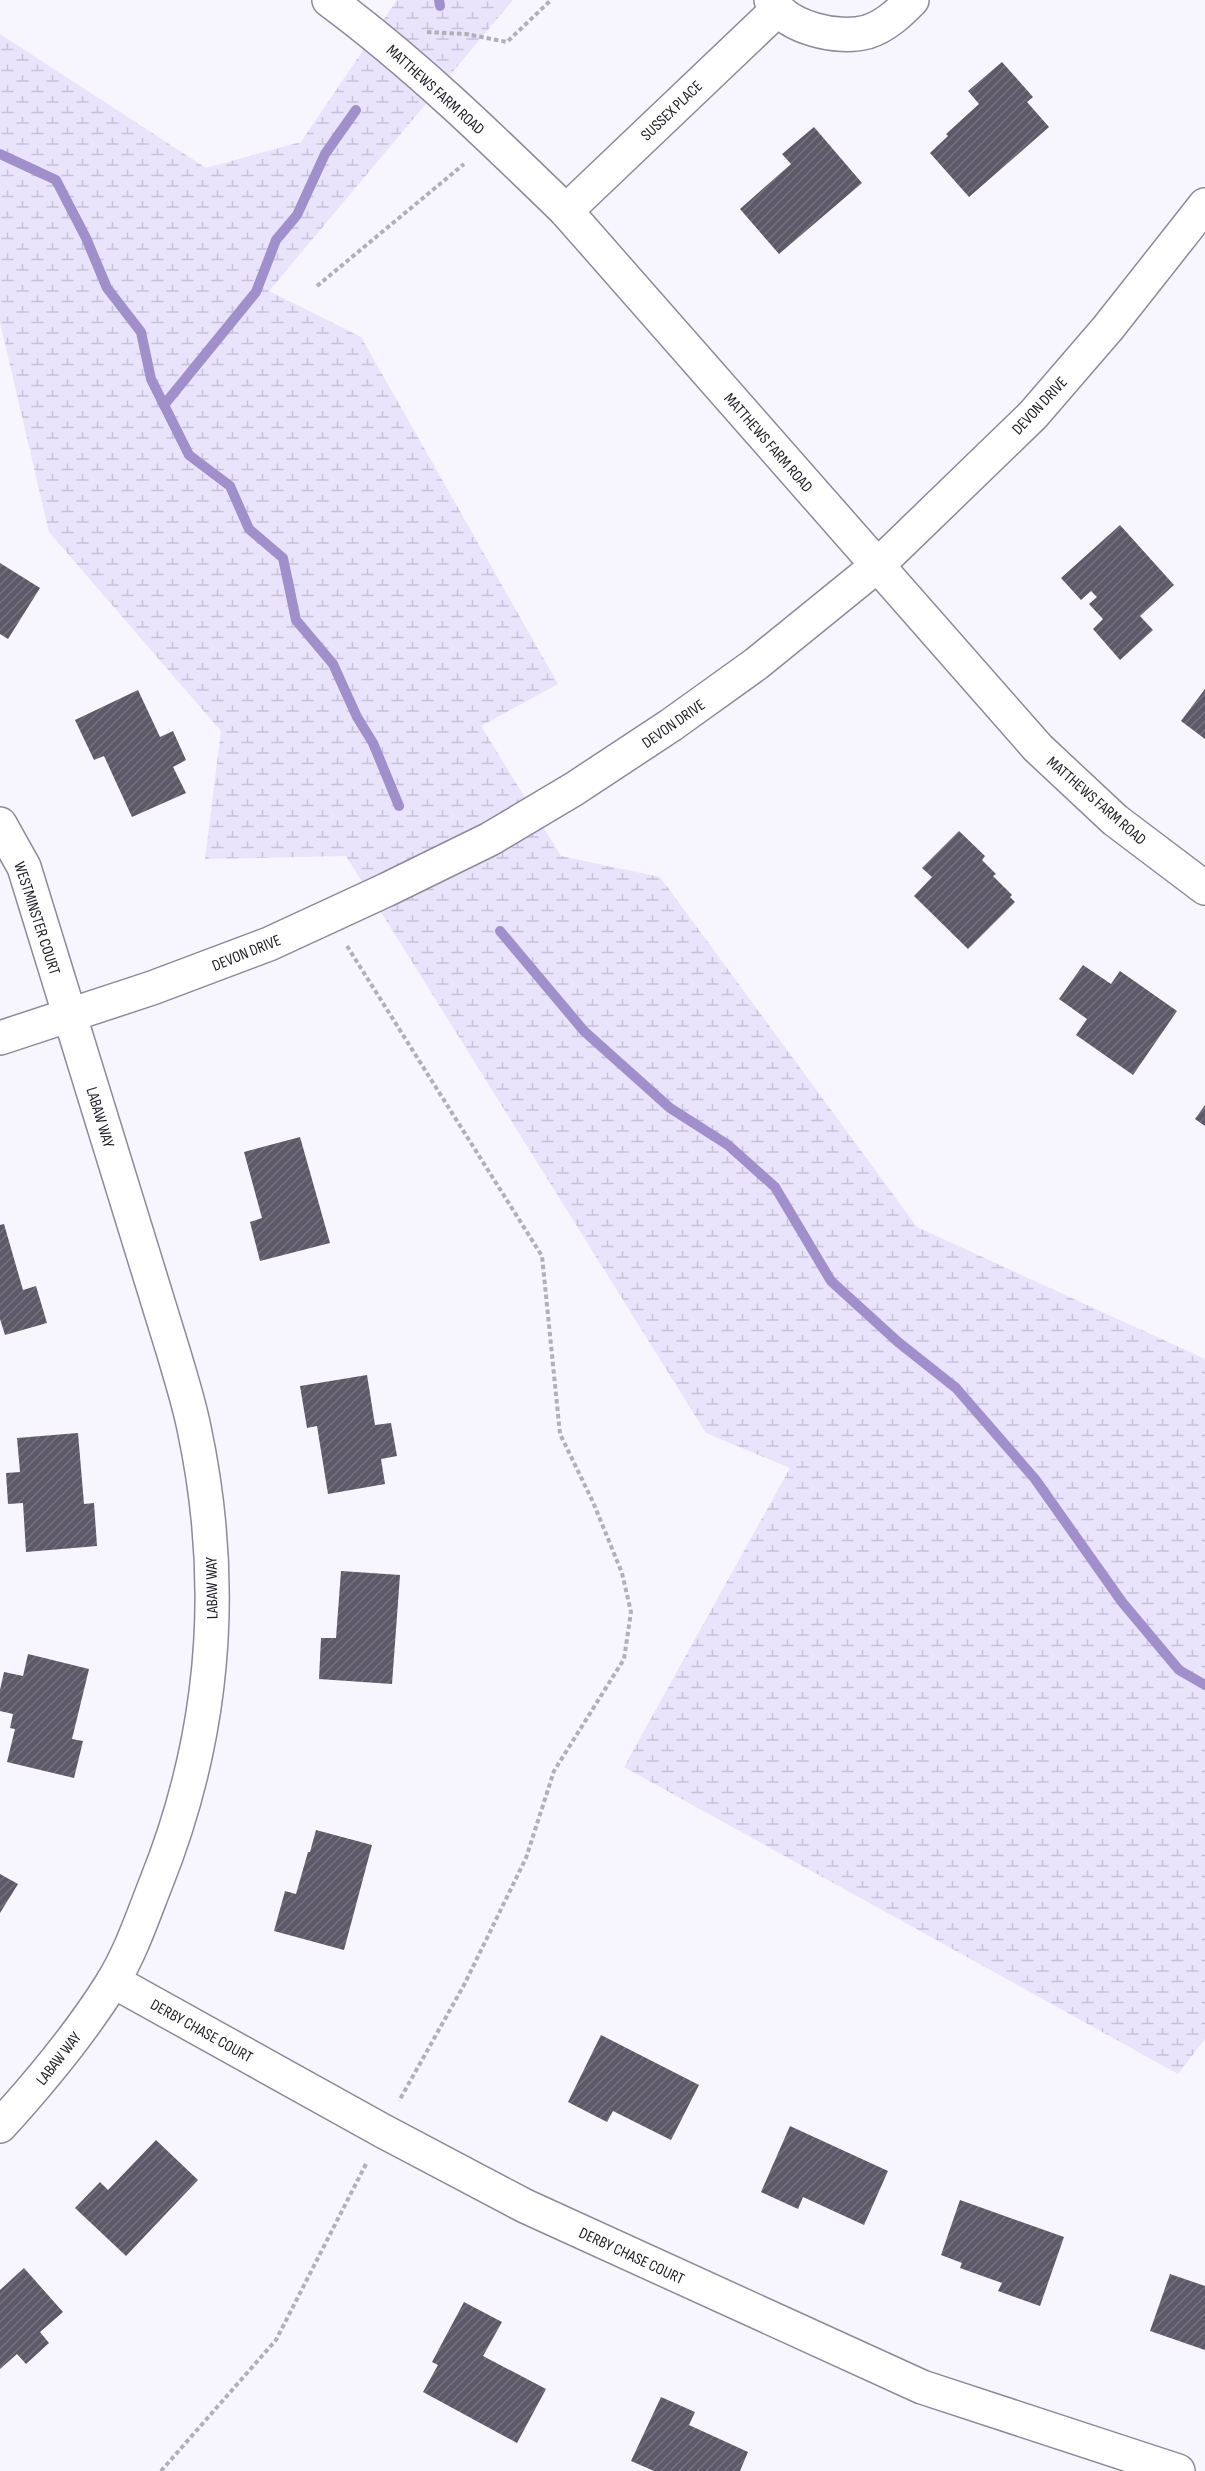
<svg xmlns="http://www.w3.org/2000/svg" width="1205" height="2471" viewBox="0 0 1205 2471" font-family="'Sofia Sans Condensed',sans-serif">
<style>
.wetland{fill:url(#wetland-marsh)}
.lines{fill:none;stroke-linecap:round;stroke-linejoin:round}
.stream{stroke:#a08fcb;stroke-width:10}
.building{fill:url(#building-hatch)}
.minor-casing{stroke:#8e899b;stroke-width:36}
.path{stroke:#b2b0b7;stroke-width:4;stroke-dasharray:4.5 3;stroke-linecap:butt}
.minor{stroke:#fff;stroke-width:33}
.labels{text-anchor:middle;stroke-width:6;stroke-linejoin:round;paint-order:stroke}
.street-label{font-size:16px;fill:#222027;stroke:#fff}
</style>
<defs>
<pattern id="wetland-marsh" width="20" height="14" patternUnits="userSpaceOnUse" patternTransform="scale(1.5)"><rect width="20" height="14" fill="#e9e3fb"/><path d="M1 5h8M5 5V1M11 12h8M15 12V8" fill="none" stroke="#c8c2d7"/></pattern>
<pattern id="building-hatch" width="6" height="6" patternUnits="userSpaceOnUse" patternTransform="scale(1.5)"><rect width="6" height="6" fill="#5d5969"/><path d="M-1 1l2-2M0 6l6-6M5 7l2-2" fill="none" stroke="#75727e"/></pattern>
</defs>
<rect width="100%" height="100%" fill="#f7f5fd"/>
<polygon class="wetland" points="397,0 513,0 269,291 361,337 558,684 481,726 561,856 660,877 917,1227 1205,1359 1205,2039 1178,2074 624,1767 790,1468 706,1433 346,856 205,859 221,731 49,532 0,322 0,34 206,168 301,142"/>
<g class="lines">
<g class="stream">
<polyline points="439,0 440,6"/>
<polyline points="0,154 56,180 86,238 107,288 141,332 151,379 189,455 230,486 249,529 283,558 296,620 333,664 357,717 373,743 399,806"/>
<polyline points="164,405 256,292 276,240 297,215 325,154 356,110"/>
<polyline points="500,931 584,1031 670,1108 728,1145 775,1187 831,1281 898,1342 956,1388 1035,1479 1122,1602 1179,1670 1205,1685"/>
</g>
</g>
<g class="building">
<polygon points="1002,62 1033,97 1027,102 1049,127 969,197 930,153 948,136 946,134 979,104 968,91"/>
<polygon points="814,127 862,183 779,254 740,209 791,164 782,154"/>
<polygon points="1120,525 1174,585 1140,616 1153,630 1120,660 1093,629 1103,619 1089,604 1097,597 1091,591 1081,600 1061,578"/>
<polygon points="0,563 40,588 8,639 0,634"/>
<polygon points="1205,689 1205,739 1181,721"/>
<polygon points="138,690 160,737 173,731 186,760 173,767 186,793 132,817 104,756 94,760 75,720"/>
<polygon points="959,831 985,856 982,860 996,874 993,876 1012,895 1010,897 1015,902 968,949 914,896 932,877 922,868"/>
<polygon points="1083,965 1111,984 1120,971 1177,1011 1133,1075 1076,1035 1087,1019 1059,999"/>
<polygon points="1205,1105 1205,1126 1195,1119"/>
<polygon points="300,1137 330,1243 260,1261 250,1222 262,1218 244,1152"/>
<polygon points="4,1224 23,1290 36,1286 47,1323 5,1335 0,1319 0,1225"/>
<polygon points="367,1375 375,1425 391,1423 397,1456 381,1459 385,1484 328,1494 317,1426 307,1428 300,1386"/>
<polygon points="78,1433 84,1504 94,1503 97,1546 26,1552 23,1503 8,1504 6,1473 20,1472 17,1438"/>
<polygon points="341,1571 400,1575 392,1684 319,1679 321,1638 336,1638"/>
<polygon points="28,1654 89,1669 72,1739 83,1741 74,1778 7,1762 15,1729 10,1728 13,1714 0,1711 0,1690 4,1672 23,1676"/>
<polygon points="316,1830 372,1845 344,1950 274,1931 285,1891 296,1894 308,1852 310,1852"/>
<polygon points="0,1874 18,1884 0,1913"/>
<polygon points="601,2035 699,2085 671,2140 613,2111 607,2122 568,2102"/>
<polygon points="790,2126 888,2171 864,2225 803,2197 798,2209 761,2192"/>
<polygon points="156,2140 198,2180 126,2256 75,2208 100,2182 108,2190"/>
<polygon points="960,2200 1064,2237 1040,2306 998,2291 1002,2283 960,2268 962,2263 941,2255"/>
<polygon points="24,2268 63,2312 40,2332 49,2343 26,2364 17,2354 0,2369 0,2290"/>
<polygon points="1170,2274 1205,2286 1205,2350 1150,2331"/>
<polygon points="464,2302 502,2322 483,2356 546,2389 517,2443 423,2392 438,2365 432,2362"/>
<polygon points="661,2397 695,2412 689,2425 748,2452 740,2471 654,2471 631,2461"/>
</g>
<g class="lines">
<defs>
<g id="minor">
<path d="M329 0C414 63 490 137 566 211L1038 748 1115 820 1205 888"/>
<path d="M771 0C786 28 838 40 867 32 886 26 899 13 912 0"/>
<polyline points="566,211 777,10"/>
<path d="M0 824 24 867 174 1354C181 1378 189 1403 194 1428 227 1583 215 1736 156 1883 143 1916 131 1952 112 1983 80 2034 41 2081 0 2126"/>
<polyline points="0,1038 152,988 269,944 386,890 490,839 574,789 671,725 756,664 878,565 1033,415 1108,328 1205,205"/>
<polyline points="113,1981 383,2131 525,2206 922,2387 1178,2471"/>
</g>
</defs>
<use href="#minor" class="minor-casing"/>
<g class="path">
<polyline points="427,32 466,34 507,42 551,0"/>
<polyline points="317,286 464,164"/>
<polyline points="347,946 542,1256 560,1434 593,1502 622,1573 631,1612 624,1659 554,1771 526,1858 464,1985 399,2101"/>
<polyline points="161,2471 276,2340 367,2162"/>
</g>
<use href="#minor" class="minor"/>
</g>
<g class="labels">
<g class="street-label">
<text transform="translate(436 89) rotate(42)" y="6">MATTHEWS FARM ROAD</text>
<text transform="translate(671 110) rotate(-44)" y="6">SUSSEX PLACE</text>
<text transform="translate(1039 405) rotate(-47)" y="6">DEVON DRIVE</text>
<text transform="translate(769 442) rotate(49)" y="6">MATTHEWS FARM ROAD</text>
<text transform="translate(673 723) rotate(-35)" y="6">DEVON DRIVE</text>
<text transform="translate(1097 800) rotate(41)" y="6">MATTHEWS FARM ROAD</text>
<text transform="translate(38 918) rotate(72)" y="6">WESTMINSTER COURT</text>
<text transform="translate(246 952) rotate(-22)" y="6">DEVON DRIVE</text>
<text transform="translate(101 1117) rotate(73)" y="6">LABAW WAY</text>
<text transform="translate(211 1588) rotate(-91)" y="6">LABAW WAY</text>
<text transform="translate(202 2030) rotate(29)" y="6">DERBY CHASE COURT</text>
<text transform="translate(58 2058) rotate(-52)" y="6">LABAW WAY</text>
<text transform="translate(632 2255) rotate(25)" y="6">DERBY CHASE COURT</text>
</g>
</g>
</svg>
